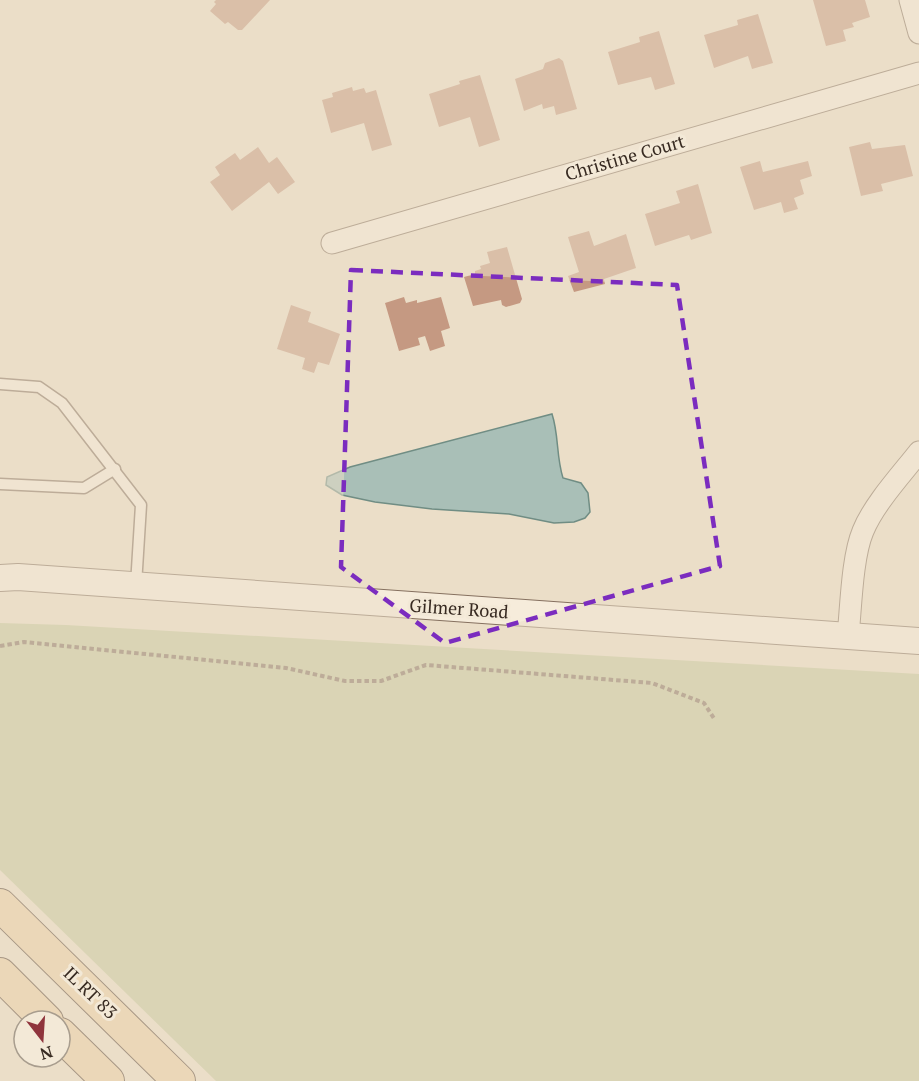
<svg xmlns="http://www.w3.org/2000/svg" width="919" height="1081" viewBox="0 0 919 1081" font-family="'PT Serif',serif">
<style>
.green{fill:#c6c89d}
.water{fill:#a9bfb7;stroke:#708d84;stroke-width:1.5}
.building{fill:#c59982}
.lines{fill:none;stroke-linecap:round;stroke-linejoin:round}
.service-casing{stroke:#85705f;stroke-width:13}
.minor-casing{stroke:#85705f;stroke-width:23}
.tertiary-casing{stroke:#85705f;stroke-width:28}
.primary-casing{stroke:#543f32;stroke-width:34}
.path{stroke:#85705f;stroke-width:4;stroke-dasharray:4.5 3;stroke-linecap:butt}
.service{stroke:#f6ecdb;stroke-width:10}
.minor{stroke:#f6ecdb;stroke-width:21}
.tertiary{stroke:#f6ecdb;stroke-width:26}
.primary{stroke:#eacfa4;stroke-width:32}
.marked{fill:none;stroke:#7b2cbf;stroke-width:4.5;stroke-dasharray:12 8;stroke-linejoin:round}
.labels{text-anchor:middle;stroke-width:6;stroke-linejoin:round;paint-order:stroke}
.street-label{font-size:18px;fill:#372a21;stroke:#f3e9d7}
</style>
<rect width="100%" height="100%" fill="#ebdec8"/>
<polygon class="green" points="0,623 66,625 919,674 919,1081 216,1081 0,870"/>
<path class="water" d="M552 414C559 435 556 456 563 478L581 483 588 493 590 512 585 518 574 522 554 523 509 514 432 509 375 502 342 495 326 485 327 477 350 467Z"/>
<g class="building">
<polygon points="216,0 270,0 242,30 238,30 228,22 225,24 210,11 216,4 214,2"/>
<polygon points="813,0 865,0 870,17 852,23 854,27 843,30 846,41 826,46"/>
<polygon points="758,14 773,63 752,69 748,56 714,68 704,35 738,25 737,20"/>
<polygon points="659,31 675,84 655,90 651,77 618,85 608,52 640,42 639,37"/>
<polygon points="559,58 563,61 577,109 556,115 554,106 543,109 542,104 524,111 515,79 543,69 545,63"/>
<polygon points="480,75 500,140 479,147 470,117 439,127 429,94 460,84 459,81"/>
<polygon points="352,87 353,91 364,88 366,93 376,90 392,145 372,151 364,123 331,133 322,100 333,97 332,93"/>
<polygon points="870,142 872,149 905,145 913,176 881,184 883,191 861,196 849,147"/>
<polygon points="258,147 269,163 277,157 295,182 278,194 269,182 232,211 210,182 220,175 215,167 235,153 240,160"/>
<polygon points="760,161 763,172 808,161 812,176 800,180 804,194 794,198 798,209 784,213 781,202 754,210 740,167"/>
<polygon points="698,184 712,233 691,240 689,235 655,246 645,214 680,203 676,191"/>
<polygon points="589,231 594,246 626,234 636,268 604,279 605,284 574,292 568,276 579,272 568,237"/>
<polygon points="507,247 522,299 520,303 506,307 502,305 501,300 473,306 464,277 475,274 475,271 481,269 480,266 490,263 487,252"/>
<polygon points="404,297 406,303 417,300 417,303 441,297 450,328 441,331 445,346 430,351 425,336 418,338 420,345 399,351 385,303"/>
<polygon points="291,305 311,312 308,322 340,334 329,365 318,362 314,373 302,369 305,358 277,349"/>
</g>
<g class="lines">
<defs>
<g id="service">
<polyline points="0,384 39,387 62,403 141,505 136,585"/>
<polyline points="0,484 84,488 115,469"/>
</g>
<g id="minor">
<polyline points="910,0 919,33"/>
<polyline points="332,243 919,73"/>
<path d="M848 636C851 607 852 557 863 531 874 504 901 475 919 452"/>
</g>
<polyline id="tertiary" points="0,578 18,577 919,641"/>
<g id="primary">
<polyline points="0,905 179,1081"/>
<polyline points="0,974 47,1021"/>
<polyline points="60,1034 108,1081"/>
</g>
</defs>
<use href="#service" class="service-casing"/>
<use href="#minor" class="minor-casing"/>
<use href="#tertiary" class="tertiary-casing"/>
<use href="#primary" class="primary-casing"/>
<polyline class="path" points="0,646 24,642 286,668 345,681 381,681 426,665 652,683 704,703 715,720"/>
<use href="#service" class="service"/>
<use href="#minor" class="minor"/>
<use href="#tertiary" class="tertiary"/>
<use href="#primary" class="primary"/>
</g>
<path d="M0 0H919V1081H0ZM351 270 677 285 720 566 445 643 341 567Z" fill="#ebdec8" fill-opacity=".55" fill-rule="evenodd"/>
<path class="marked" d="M351 270 677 285 720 566 445 643 341 567Z"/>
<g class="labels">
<g class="street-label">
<text transform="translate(625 158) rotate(-16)" y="6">Christine Court</text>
<text transform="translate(459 609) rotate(4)" y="6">Gilmer Road</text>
<text transform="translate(90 993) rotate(44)" y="6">IL RT 83</text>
</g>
</g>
<g transform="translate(42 1039) rotate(163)"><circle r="28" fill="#f3e9d7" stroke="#a89d8e" stroke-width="1.5"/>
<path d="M0-4.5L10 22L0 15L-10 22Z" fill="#8f343c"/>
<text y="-9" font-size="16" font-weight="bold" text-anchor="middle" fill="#372a21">N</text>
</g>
</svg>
